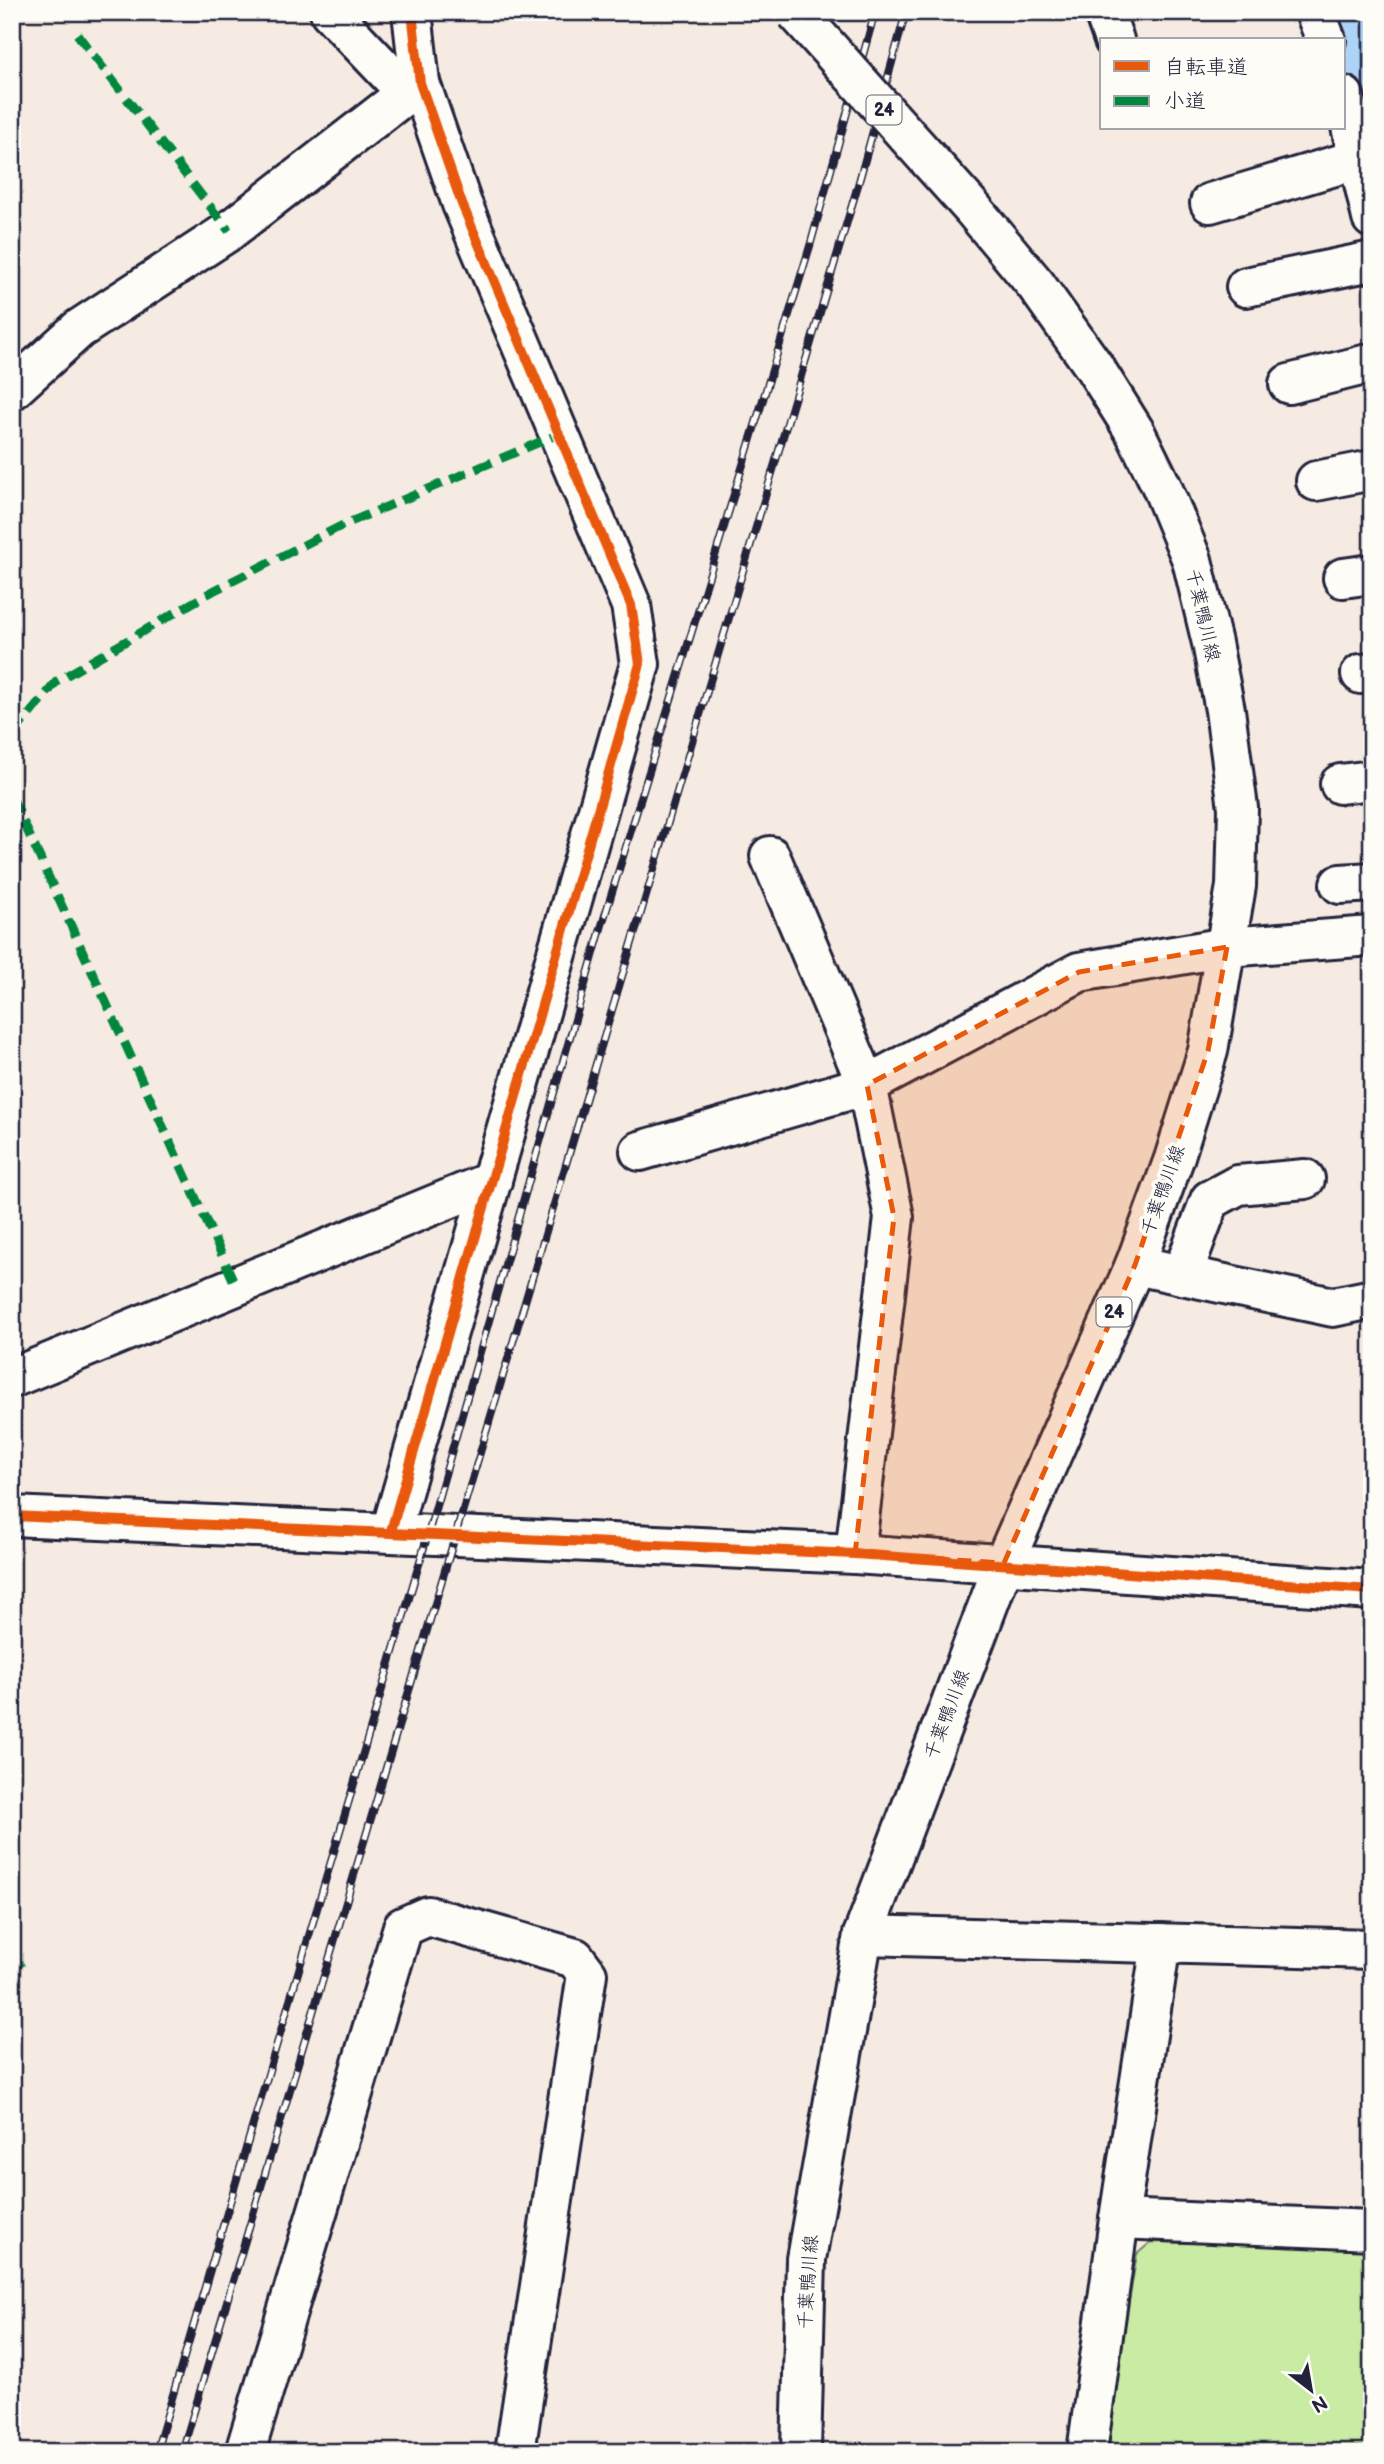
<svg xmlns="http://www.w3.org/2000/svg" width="1384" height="2464" viewBox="0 0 1384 2464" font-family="'Balsamiq Sans','Klee One',sans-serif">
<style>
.green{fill:#c9eba3;stroke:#76866f;stroke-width:2}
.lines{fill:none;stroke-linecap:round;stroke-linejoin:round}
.river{stroke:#add3f6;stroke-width:79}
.minor-casing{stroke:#22223b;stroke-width:44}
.major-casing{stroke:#22223b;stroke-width:44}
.minor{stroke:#fdfcf7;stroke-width:38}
.major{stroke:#fdfcf7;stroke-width:38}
.rail-casing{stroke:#22223b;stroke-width:8}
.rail{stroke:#fdfcf7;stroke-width:5;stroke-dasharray:16;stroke-linecap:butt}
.major-bridge-casing{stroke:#22223b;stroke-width:44;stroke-linecap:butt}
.major-bridge{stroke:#fdfcf7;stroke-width:38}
.quiet{stroke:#00873e;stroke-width:9;stroke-dasharray:18 9;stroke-linecap:butt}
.cycleway-casing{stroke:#fdfcf7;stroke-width:15}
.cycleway{stroke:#e8590c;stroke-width:10}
.marked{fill:#e8590c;fill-opacity:0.2;stroke:#e8590c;stroke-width:5;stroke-dasharray:14 9;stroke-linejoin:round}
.labels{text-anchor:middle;stroke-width:7;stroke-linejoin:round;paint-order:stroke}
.shield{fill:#fdfcf7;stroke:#646373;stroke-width:2}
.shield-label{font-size:18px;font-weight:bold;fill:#22223b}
.street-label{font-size:19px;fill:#22223b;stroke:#fdfcf7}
</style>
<rect width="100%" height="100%" fill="#f6ebe2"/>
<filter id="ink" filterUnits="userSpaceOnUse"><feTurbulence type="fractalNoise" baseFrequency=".0143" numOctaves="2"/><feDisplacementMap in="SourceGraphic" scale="14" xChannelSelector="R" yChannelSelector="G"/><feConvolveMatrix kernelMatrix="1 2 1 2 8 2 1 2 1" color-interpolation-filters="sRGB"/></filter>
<g filter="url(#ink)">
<polygon class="green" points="1151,2242 1372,2247 1372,2452 1104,2452 1137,2254"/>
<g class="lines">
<polyline class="river" points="1345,12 1360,51 1372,99"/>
<defs>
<g id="minor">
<polyline points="330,12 406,92"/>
<polyline points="1104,12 1114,40"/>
<polyline points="1315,12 1326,40"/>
<polyline points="1344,96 1372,218"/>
<polyline points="1210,203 1358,159"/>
<polyline points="1246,287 1372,261"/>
<polyline points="1289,384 1372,363"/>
<polyline points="12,390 79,329 229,231 420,83"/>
<polyline points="1316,481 1372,470"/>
<polyline points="1343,578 1372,574"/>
<polyline points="1361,674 1372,673"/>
<polyline points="1340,784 1372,780"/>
<polyline points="770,856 867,1085 894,1217 855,1554"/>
<polyline points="1340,884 1372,882"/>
<polyline points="640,1151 867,1085 1079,972 1227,947 1372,936"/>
<polyline points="1135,1265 1333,1307 1372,1299"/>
<polyline points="1182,1275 1210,1200 1238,1185 1305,1179"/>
<polyline points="12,1378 492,1181"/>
<polyline points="12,1516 855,1554 1372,1590"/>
<polyline points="391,1531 640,664 631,605 462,204 420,83 412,12"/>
<polyline points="863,1935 1372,1949"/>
<polyline points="1119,2219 1372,2230"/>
<polyline points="245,2452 403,1927 428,1916 575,1958 587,1974 515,2452"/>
<polyline points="1087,2452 1119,2219 1161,1943"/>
</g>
<polyline id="major" points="801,2452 806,2259 863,1935 1004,1563 1135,1265 1174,1159 1208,1051 1236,886 1238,808 1225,710 1212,643 1192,560 1162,487 1135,432 1093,365 1036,285 972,208"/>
</defs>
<use href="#minor" class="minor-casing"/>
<use href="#major" class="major-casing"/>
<use href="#minor" class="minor"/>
<use href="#major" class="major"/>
<defs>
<g id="rail">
<polyline points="156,2452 428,1534 602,925 810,246 875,12"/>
<polyline points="182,2452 858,185 906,12"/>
</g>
</defs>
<use href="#rail" class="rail-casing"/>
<use href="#rail" class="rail"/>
<defs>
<polyline id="major-bridge" points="796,12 972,208"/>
</defs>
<use href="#major-bridge" class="major-bridge-casing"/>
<use href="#major-bridge" class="major-bridge"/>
<g class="quiet">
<polyline points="77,34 229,231"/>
<polyline points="12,735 57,681 213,591 341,526 559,434"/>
<polyline points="12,797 236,1286"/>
<polyline points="12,1952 22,1969"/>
</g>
<defs>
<g id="cycleway">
<polyline points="12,1516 855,1554 1372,1590"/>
<polyline points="391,1531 640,664 631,605 462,204 420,83 412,12"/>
</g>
</defs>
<use href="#cycleway" class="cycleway-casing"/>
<use href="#cycleway" class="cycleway"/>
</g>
</g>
<path class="marked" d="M1227 947 1208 1051 1135 1265 1004 1563 855 1554 894 1217 867 1085 1079 972Z"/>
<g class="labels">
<g class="shield">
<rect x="866.5" y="95.5" width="35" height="29" rx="5"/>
<rect x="1096.5" y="1297.5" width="35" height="29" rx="5"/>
</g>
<g class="shield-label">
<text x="884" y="116">24</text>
<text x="1114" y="1318">24</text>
</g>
<g class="street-label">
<text transform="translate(1204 615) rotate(77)" y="7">千葉鴨川線</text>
<text transform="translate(1162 1190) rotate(-70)" y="7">千葉鴨川線</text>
<text transform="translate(946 1714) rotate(-69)" y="7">千葉鴨川線</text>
<text transform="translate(807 2282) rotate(-86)" y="7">千葉鴨川線</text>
</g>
</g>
<rect width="1384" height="2464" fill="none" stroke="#fdfcf7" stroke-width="42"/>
<rect x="21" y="21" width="1342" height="2422" fill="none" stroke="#22223b" stroke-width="2.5" filter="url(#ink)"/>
<rect x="1100" y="38" width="245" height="91" fill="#fdfcf7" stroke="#a5a5ac" stroke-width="2"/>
<rect x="1114" y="61" width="35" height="10" fill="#e8590c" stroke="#a5a5ac" stroke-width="2"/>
<text x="1164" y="74" font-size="21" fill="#22223b">自転車道</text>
<rect x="1114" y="96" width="35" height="10" fill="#00873e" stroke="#a5a5ac" stroke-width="2"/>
<text x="1164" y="108" font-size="21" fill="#22223b">小道</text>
<g transform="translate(1311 2390) rotate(149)" stroke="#fdfcf7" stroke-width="5" paint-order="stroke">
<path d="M0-5L12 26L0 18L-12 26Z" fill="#22223b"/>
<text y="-10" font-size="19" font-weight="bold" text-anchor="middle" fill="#22223b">N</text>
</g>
</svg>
